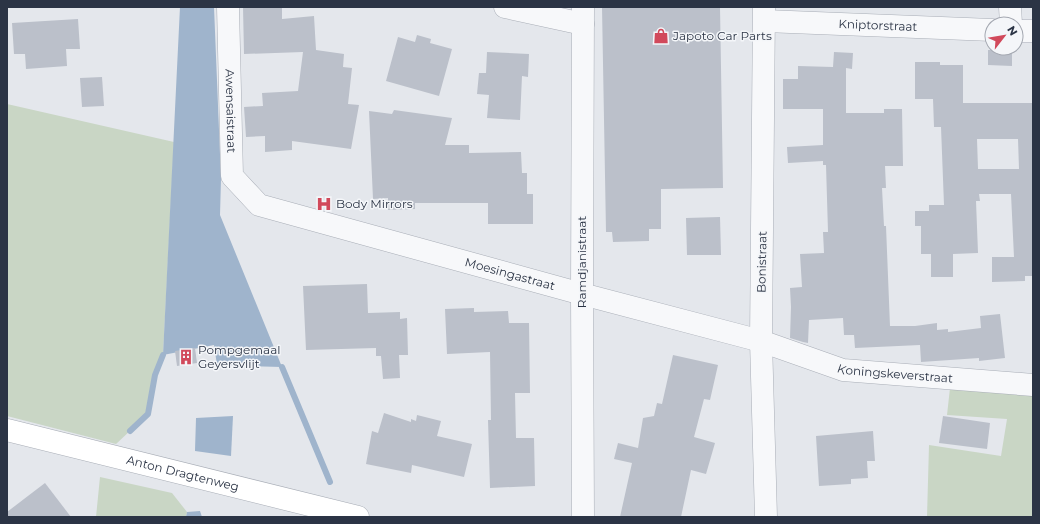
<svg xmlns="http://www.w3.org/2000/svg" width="1040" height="524" viewBox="0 0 1040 524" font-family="Montserrat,sans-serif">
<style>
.green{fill:#c9d6c5}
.water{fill:#9fb4cc}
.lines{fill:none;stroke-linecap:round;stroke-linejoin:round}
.stream{stroke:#9fb4cc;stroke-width:6}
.building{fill:#bbc0ca;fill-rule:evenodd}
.minor-casing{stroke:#a9aeb7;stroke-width:23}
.tertiary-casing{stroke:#a9aeb7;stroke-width:23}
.secondary-casing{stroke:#a9aeb7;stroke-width:23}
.minor{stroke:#f7f8fa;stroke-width:22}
.tertiary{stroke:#f7f8fa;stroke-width:22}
.secondary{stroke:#fff;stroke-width:22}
.labels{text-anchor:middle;stroke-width:3;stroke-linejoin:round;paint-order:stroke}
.street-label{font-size:12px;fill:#2b3445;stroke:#f4f6f9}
.poi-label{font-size:12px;fill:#2b3445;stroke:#f4f6f9;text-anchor:start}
</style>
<rect width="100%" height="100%" fill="#e4e7ec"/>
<g class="green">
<polygon points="7,104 174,142 163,355 155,375 148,414 116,444 7,416"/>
<polygon points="950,388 1033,394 1033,517 927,517 929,445 1001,456 1007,419 947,415"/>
<polygon points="100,477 172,493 187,512 186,517 96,517"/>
</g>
<g class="water">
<polygon points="180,7 214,7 221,179 220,215 282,367 217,365 214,345 163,355"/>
<polygon points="233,416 231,456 195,451 196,418"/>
<polygon points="200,511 202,517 186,517 187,512"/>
</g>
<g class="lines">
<g class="stream">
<polyline points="282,367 330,482"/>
<polyline points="130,431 148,414 155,375 163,355"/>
</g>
</g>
<g class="building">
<polygon points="243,7 282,7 282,19 314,16 316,50 344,54 343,67 352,68 348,104 359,105 351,149 292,141 292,150 265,152 265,136 246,137 244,107 263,106 262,93 298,91 303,52 244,54"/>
<polygon points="602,7 720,7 723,188 661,189 661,229 649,229 649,241 613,242 612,232 606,232"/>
<polygon points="78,19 80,49 66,49 67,66 26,69 25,54 14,54 12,23"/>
<polygon points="417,35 431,39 430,43 452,49 439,96 386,81 398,37 415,42"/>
<polygon points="988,50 1012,50 1012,66 988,65"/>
<polygon points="487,52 529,54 528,77 522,76 520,120 487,118 489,95 477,94 479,73 486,73"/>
<polygon points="834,52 853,53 852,69 846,68 846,113 884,113 884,109 902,109 903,166 885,166 886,188 882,188 884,226 886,226 890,326 915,326 937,323 937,330 948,329 948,332 981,328 980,316 1000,314 1005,358 979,361 979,358 921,362 920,345 855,348 854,335 844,335 843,318 809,320 808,343 803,342 790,338 791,307 790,288 802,287 800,254 824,253 823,232 828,232 826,165 823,165 823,161 788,163 787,147 823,145 823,109 783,109 783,79 798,79 798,66 833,67"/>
<path d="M915 62H940V65H963V103H1033V276H1025V281L992 282V257H1014L1011 194H979L980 201H976L978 253 953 254V277H931V254H921V226H915V211H929V205H944L941 127H934L933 99H915ZM977 139H1018L1019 169H978Z"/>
<polygon points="102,77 104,106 82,107 80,78"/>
<polygon points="394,110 452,118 445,145 469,145 469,153 521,152 522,173 527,173 527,194 533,194 533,224 488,224 488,203 415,203 415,209 388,210 388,198 373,199 369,111 392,114"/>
<polygon points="720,217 721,255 687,255 686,218"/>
<polygon points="367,284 368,313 400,312 400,319 407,318 408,355 399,355 400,378 383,379 381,356 376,356 376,348 306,350 303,286"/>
<polygon points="474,308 474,312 508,311 509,323 529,323 530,393 515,393 516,438 534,438 535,486 490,488 488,420 491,420 490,352 447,354 445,309"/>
<polygon points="195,348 197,363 177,366 175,351"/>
<polygon points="673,355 718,365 710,400 704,399 694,437 715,443 706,474 691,470 681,517 620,517 632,463 614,459 618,443 638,448 643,418 654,416 657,403 662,404"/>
<polygon points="384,413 411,422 411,419 416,421 417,415 441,421 437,436 472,444 464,477 412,465 411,473 366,464 372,431 378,433"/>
<polygon points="943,416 990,423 987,449 939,443"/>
<polygon points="873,431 875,461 867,461 868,478 851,479 851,484 819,486 816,436"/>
<polygon points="45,483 71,517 7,517 7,512"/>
</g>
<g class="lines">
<defs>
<g id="minor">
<path id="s1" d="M228 7 232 176 259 205 582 294 761 341 843 370 1033 385"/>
<polyline points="505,7 583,24"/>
<polyline points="583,7 582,294 583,517"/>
<polyline points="1010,7 1011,24"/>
<path id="s2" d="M765 21 992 30"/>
<polyline points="1016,31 1033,31"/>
</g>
<polyline id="tertiary" points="764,7 761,341 766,517"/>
<g id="secondary">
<path id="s3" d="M7 430 358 517"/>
</g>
</defs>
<use href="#minor" class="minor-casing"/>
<use href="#tertiary" class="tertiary-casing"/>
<use href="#secondary" class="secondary-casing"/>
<use href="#minor" class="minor"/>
<use href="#tertiary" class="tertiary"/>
<use href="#secondary" class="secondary"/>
</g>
<defs>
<symbol id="shop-bare" viewBox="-9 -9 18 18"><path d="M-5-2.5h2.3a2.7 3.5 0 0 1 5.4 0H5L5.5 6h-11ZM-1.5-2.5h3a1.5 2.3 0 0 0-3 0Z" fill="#d1495b" stroke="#f4f6f9" stroke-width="2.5" paint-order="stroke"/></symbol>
<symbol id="hospital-bare" viewBox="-9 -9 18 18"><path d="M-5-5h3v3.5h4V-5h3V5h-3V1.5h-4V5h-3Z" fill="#d1495b" stroke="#f4f6f9" stroke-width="2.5" paint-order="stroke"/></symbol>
<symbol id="building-bare" viewBox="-9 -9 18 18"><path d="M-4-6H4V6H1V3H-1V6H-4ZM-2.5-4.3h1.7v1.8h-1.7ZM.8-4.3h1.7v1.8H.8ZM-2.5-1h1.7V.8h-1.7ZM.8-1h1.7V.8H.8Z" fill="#d1495b" stroke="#f4f6f9" stroke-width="2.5" paint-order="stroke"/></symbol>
</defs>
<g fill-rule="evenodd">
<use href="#shop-bare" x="650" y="25" width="22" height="22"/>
<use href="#hospital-bare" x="313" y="193" width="22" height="22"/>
<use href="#building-bare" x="175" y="346" width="22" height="22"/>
</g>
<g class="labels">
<g class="street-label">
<text dy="4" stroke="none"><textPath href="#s2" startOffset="113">Kniptorstraat</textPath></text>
<text dy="4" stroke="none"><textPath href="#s1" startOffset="104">Awensaistraat</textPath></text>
<text transform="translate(582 262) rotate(-90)" y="4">Ramdjanistraat</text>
<text transform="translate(762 262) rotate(-89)" y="4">Bonistraat</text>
<text dy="4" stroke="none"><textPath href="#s1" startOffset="469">Moesingastraat</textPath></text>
<text dy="4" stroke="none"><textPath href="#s1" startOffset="868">Koningskeverstraat</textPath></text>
<text dy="4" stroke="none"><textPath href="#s3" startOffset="181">Anton Dragtenweg</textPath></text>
</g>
<g class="poi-label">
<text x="673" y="40">Japoto Car Parts</text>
<text x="336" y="208">Body Mirrors</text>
<text x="198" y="354">Pompgemaal<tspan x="198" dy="14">Geyersvlijt</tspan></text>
</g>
</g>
<rect width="1040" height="524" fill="none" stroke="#2b3445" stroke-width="16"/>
<g transform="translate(1004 36) rotate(59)"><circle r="19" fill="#f4f6f9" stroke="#a4a8b1"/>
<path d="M0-3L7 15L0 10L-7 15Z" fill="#d1495b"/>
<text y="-6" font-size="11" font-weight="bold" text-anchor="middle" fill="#2b3445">N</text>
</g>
</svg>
